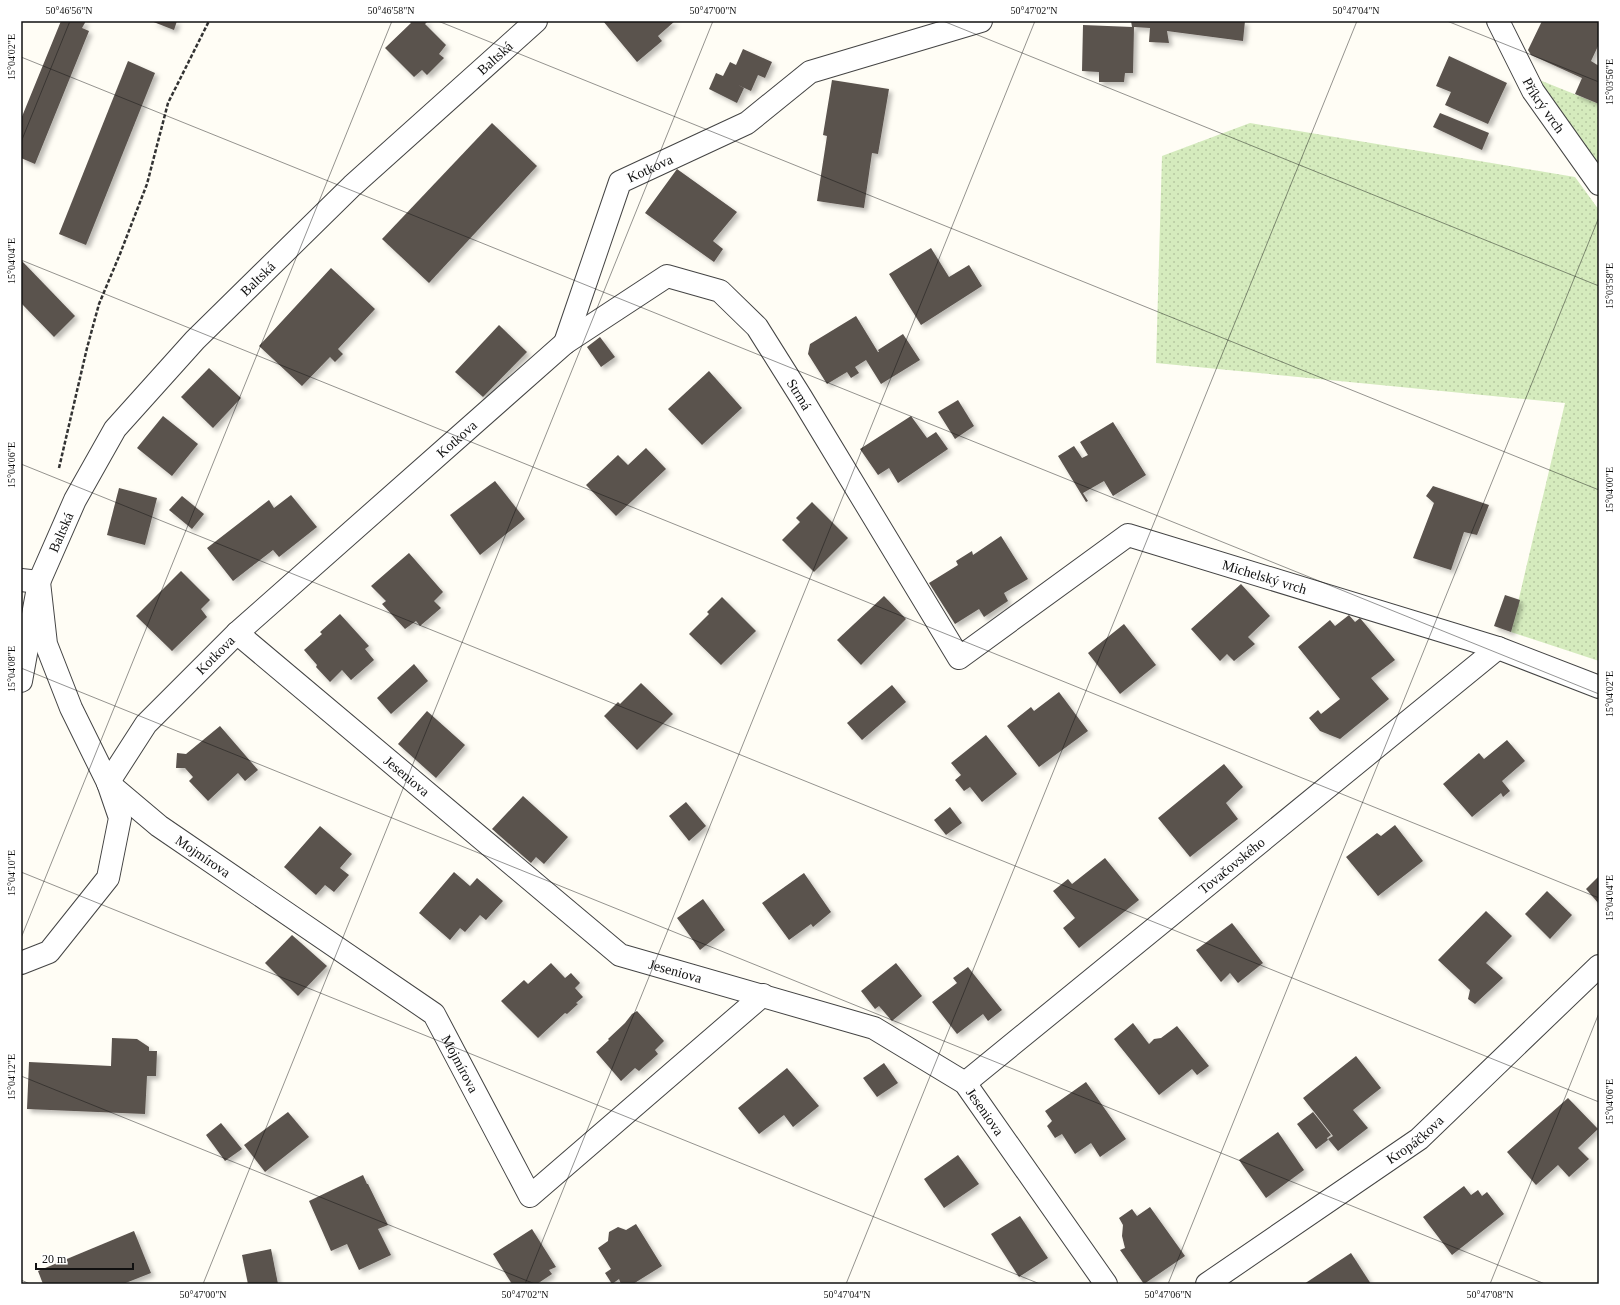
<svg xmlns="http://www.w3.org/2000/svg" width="1620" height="1305" viewBox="0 0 1620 1305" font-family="Georgia,serif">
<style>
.grass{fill:url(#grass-dots)}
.building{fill:#5a524d;filter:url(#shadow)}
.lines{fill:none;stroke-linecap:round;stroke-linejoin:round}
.minor-casing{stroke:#444;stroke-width:24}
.path{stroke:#333;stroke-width:2.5;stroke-dasharray:4 2;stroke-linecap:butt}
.minor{stroke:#fff;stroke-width:22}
.ticks{fill:none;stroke:#111;stroke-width:1;stroke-opacity:0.45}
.labels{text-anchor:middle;stroke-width:4;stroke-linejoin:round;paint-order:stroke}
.street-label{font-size:14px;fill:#111;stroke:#fff}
.neatline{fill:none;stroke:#111;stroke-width:1.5}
.ticks-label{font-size:10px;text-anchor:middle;fill:#111}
</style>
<defs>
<pattern id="grass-dots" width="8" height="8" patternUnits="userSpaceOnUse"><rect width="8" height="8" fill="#d5ebbd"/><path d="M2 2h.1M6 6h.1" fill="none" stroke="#b6c8a1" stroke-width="1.8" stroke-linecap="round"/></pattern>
<filter id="shadow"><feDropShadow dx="3.5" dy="3.5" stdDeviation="2" flood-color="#0004"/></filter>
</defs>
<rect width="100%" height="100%" fill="#fffdf5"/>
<g class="grass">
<polygon points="1537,79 1599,104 1599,171"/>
<polygon points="1250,123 1575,177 1599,210 1599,661 1511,632 1565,403 1156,363 1162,156"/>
</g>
<g class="building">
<polygon points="61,21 86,21 82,28 89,31 35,164 21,158 21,119"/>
<polygon points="151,21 177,21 174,30"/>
<polygon points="409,21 428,21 425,24 446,45 439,54 444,58 427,75 422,70 414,77 385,48 411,23"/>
<polygon points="603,21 675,21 658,36 662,41 637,62"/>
<polygon points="1131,21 1245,21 1243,41 1167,31 1169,43 1149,42 1150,28 1134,27 1133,73 1125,73 1124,82 1099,82 1099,72 1082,71 1083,25 1132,27"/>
<polygon points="1542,21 1599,21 1599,44 1591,61 1599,66 1599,104 1575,94 1582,78 1531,55 1528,50"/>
<polygon points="743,49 772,62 765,78 758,75 751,91 738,85 744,88 737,103 709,89 716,73 723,76 730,62 736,65"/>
<polygon points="1449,56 1507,83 1488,124 1445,105 1451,92 1436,86"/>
<polygon points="128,61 155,73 86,245 59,234"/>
<polygon points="832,80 889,89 878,154 872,153 864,208 817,201 827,136 823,135"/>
<polygon points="1440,113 1489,133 1482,150 1433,127"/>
<polygon points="492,123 537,166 429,283 382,239"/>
<polygon points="677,169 737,212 713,241 723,249 714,262 645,213"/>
<polygon points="931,248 949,277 969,265 982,286 921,325 889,274"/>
<polygon points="21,260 75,316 54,337 21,303"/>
<polygon points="331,268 375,309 338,349 343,354 335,362 330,357 302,386 259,346"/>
<polygon points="856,316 878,352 879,352 878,350 903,334 920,360 881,384 866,360 855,367 859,373 851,378 847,372 827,384 808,354 810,344"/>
<polygon points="499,325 527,352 483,397 455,372"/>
<polygon points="600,337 615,357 601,367 587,347"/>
<polygon points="209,368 241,398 213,428 181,397"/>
<polygon points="709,371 742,408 702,445 668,409"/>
<polygon points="958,400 974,426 955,439 938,412"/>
<polygon points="163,416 198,444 172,476 137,448"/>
<polygon points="911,416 927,438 936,432 948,449 898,483 889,468 878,475 860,449"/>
<polygon points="1113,422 1146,475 1113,496 1104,481 1083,493 1088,501 1086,502 1058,456 1074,446 1082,458 1088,455 1080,442"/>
<polygon points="646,448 666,469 616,516 586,485 618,455 628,465"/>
<polygon points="495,481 525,519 480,555 450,515"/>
<polygon points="1433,486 1489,505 1477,535 1464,532 1451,570 1413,558 1434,503 1426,496"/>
<polygon points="119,488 157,498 145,545 107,535"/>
<polygon points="291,495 317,527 279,557 273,550 233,581 207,548 269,500 274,508"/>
<polygon points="182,496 204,514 192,529 169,510"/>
<polygon points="812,502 848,538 814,572 782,540 800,522 796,518"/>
<polygon points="1001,536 1028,579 1004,593 1008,601 984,617 979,609 955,624 929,583 958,565 956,561 972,551 973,555"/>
<polygon points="409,553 443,592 434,601 441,608 420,626 416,621 405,629 382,604 386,601 371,586"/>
<polygon points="181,571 210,600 201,609 207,617 172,651 136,616"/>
<polygon points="1241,584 1270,616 1248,637 1255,644 1234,661 1227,654 1220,661 1191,629"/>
<polygon points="1505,595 1520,600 1511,632 1494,626"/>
<polygon points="884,596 906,619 861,665 837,640"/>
<polygon points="722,597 756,631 721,665 689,634 709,614 707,612"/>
<polygon points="340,614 369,646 365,649 374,660 351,680 342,670 330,682 316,667 317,665 304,650 322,634 320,632"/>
<polygon points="1349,615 1355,622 1360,618 1395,660 1371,678 1389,699 1340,739 1320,731 1309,718 1318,710 1321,714 1340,699 1298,647 1330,620 1335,626"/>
<polygon points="1124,624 1156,665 1120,694 1088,653"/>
<polygon points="414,664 428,681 391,714 377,698"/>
<polygon points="641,683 673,714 637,750 604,716 618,702 620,704"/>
<polygon points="892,685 906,702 862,740 847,723"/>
<polygon points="1059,692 1088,731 1039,767 1007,726 1031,707 1034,711"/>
<polygon points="427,711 465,745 436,778 398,744"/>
<polygon points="220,726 258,770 245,781 238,773 208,801 189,781 193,777 185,768 176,768 177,753 186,754"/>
<polygon points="986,735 1017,774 982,802 970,787 964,791 955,780 961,775 951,763"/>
<polygon points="1507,740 1525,761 1502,781 1510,791 1503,797 1501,793 1472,817 1443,784 1479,753 1484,759"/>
<polygon points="1224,764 1243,787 1226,803 1238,819 1190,857 1158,818"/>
<polygon points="523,796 568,837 544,864 536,857 531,863 492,829"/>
<polygon points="686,802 706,826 689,841 669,816"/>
<polygon points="950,807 962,823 946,835 934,820"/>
<polygon points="1395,825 1423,861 1378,896 1346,857 1377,833 1381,836"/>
<polygon points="320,826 352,854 340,868 349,875 334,892 325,885 316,895 284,867"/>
<polygon points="1105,858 1139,900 1079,948 1063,928 1075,918 1053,891 1068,879 1072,884"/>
<polygon points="454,872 470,886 477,878 503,901 486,920 480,915 465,932 460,928 450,940 419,913"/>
<polygon points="804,873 831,912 813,927 811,924 789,940 762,903"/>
<polygon points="1598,877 1599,878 1599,904 1586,889"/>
<polygon points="1547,891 1572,915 1550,939 1525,914"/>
<polygon points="703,899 725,930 700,950 677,918"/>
<polygon points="1486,911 1512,936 1486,963 1503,978 1475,1004 1468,999 1470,990 1438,960"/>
<polygon points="1232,923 1263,963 1238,983 1230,973 1221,982 1196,950"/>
<polygon points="292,935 327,966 298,996 265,963"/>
<polygon points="551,963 565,978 571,973 580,983 575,988 583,997 576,1003 578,1004 567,1014 565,1013 538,1038 501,1001 524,980 528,984"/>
<polygon points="896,963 922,996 892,1021 879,1006 875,1009 861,991"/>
<polygon points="968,967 1002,1010 988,1021 983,1014 957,1034 932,1002 957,983 953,978"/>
<polygon points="637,1011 664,1041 655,1050 658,1054 639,1071 635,1068 621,1081 596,1052 609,1040 608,1039 625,1023 632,1014"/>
<polygon points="1133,1023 1149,1044 1154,1039 1161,1038 1177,1026 1209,1066 1197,1075 1192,1069 1159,1095 1114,1039"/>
<polygon points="112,1038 137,1039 149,1047 149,1051 157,1051 156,1076 147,1076 145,1114 27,1109 29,1062 111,1066"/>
<polygon points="1356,1056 1381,1088 1353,1110 1368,1128 1338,1151 1328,1139 1333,1136 1303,1098"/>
<polygon points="884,1063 898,1083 877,1097 863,1078"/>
<polygon points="787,1068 819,1106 793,1127 784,1115 759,1134 738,1108"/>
<polygon points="1086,1082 1126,1139 1100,1157 1091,1143 1075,1154 1062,1134 1055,1138 1047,1126 1052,1121 1045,1111"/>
<polygon points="1568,1098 1598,1129 1578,1148 1589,1159 1569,1177 1558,1165 1536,1185 1507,1152"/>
<polygon points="288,1112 309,1137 265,1172 244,1145"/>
<polygon points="1313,1112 1331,1135 1327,1138 1328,1140 1316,1149 1297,1124"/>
<polygon points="221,1123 242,1149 225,1161 206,1135"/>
<polygon points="1278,1132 1304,1170 1266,1198 1239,1160"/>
<polygon points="958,1155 979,1184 944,1208 924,1179"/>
<polygon points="363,1175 367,1184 368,1184 388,1225 378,1229 391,1255 359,1270 347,1244 331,1251 309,1201"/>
<polygon points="1464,1186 1471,1195 1478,1190 1482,1196 1487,1192 1504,1214 1452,1255 1423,1217"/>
<polygon points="1150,1207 1185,1256 1144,1284 1120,1250 1125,1248 1122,1236 1123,1225 1119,1218 1132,1209 1137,1216"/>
<polygon points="1020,1216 1048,1258 1019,1277 991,1234"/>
<polygon points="636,1224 662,1266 633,1284 621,1284 619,1279 612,1284 605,1273 611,1269 598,1248 608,1241 609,1232 618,1227 626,1230"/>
<polygon points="532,1229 556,1267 549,1270 552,1274 537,1284 512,1284 493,1254"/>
<polygon points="134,1231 151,1273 123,1284 43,1284 38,1271"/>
<polygon points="271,1249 278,1284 248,1284 242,1255"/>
<polygon points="1351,1253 1371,1284 1304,1284"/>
</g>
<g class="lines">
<defs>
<g id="minor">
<path id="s1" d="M1498 21 1533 91 1599 184"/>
<path id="s2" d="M565 343 620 182 747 123 810 72 981 21"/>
<polyline points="21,580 39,582 46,644 71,708 108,783 120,818 108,878 49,952 21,963"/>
<path id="s3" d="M237 633 620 955 874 1028 965 1083 1106 1284"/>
<path id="s4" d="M21 681 39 582 75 500 115 429 195 340 352 186 536 21"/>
<path id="s5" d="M108 783 146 724 237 633 565 343 667 276 720 291 757 327 801 397 959 658 1128 535 1498 648 1599 687"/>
<path id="s6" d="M108 783 159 826 434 1014 530 1196 763 995"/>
<path id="s7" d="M965 1083 1498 648"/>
<path id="s8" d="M1207 1284 1419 1139 1599 966"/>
</g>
</defs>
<use href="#minor" class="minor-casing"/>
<polyline class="path" points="59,468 87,348 99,304 120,254 147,184 168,103 209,21"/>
<use href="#minor" class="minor"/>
</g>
<path class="ticks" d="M438 21 1599 490M943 21 1599 286M1447 21 1599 82M21 57 1599 694M21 142 70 21M21 260 1599 898M21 464 1599 1102M21 668 1545 1284M21 872 1040 1284M21 938 392 21M21 1076 535 1284M21 1280 30 1284M203 1284 713 21M525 1284 1035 21M846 1284 1357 21M1168 1284 1599 217M1490 1284 1599 1013"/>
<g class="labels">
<g class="street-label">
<text dy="5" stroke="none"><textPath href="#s4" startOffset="803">Baltská</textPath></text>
<text dy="5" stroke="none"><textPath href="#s1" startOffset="96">Příkrý vrch</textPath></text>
<text dy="5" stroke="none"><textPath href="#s2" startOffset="203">Kotkova</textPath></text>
<text dy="5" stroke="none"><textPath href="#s4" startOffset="479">Baltská</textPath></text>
<text dy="5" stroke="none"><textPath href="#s5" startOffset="945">Strmá</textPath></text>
<text dy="5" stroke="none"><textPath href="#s5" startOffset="492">Kotkova</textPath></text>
<text dy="5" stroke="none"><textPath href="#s4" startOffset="155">Baltská</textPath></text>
<text dy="5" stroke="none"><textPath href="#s5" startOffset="1605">Michelský vrch</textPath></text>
<text dy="5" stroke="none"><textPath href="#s5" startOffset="168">Kotkova</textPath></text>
<text dy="5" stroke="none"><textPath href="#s3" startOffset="222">Jeseniova</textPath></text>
<text dy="5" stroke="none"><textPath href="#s6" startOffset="120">Mojmírova</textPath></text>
<text dy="5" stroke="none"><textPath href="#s7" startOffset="344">Tovačovského</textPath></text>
<text dy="5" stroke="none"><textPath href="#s3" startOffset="558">Jeseniova</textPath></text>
<text dy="5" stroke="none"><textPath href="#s6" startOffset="456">Mojmírova</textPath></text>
<text dy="5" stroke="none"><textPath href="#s3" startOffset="906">Jeseniova</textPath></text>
<text dy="5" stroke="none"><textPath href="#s8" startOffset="253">Kropáčkova</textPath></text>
</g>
</g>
<rect width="1620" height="1305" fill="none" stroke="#ffffff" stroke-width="44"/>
<path d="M36 1263v6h97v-6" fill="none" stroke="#111111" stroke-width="2"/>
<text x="42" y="1263" font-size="12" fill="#111111" stroke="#ffffff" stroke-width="3" paint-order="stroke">20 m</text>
<rect x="22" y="22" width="1576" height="1261" class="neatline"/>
<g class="ticks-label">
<text x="69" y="14">50°46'56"N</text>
<text x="391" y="14">50°46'58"N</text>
<text x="713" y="14">50°47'00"N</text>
<text x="1034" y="14">50°47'02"N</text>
<text x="1356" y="14">50°47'04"N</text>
<text transform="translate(11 57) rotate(-90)" y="4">15°04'02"E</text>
<text transform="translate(1609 82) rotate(-90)" y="4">15°03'56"E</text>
<text transform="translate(11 261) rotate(-90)" y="4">15°04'04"E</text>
<text transform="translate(1609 286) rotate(-90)" y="4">15°03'58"E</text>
<text transform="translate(11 465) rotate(-90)" y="4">15°04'06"E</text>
<text transform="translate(1609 490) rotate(-90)" y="4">15°04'00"E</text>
<text transform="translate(11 669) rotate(-90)" y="4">15°04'08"E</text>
<text transform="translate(1609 694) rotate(-90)" y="4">15°04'02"E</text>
<text transform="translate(11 873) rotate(-90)" y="4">15°04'10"E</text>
<text transform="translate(1609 898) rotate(-90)" y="4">15°04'04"E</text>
<text transform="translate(11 1077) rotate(-90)" y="4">15°04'12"E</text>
<text transform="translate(1609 1102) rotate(-90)" y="4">15°04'06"E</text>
<text x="203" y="1298">50°47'00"N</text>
<text x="525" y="1298">50°47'02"N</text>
<text x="847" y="1298">50°47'04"N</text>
<text x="1168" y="1298">50°47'06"N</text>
<text x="1490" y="1298">50°47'08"N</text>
</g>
</svg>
